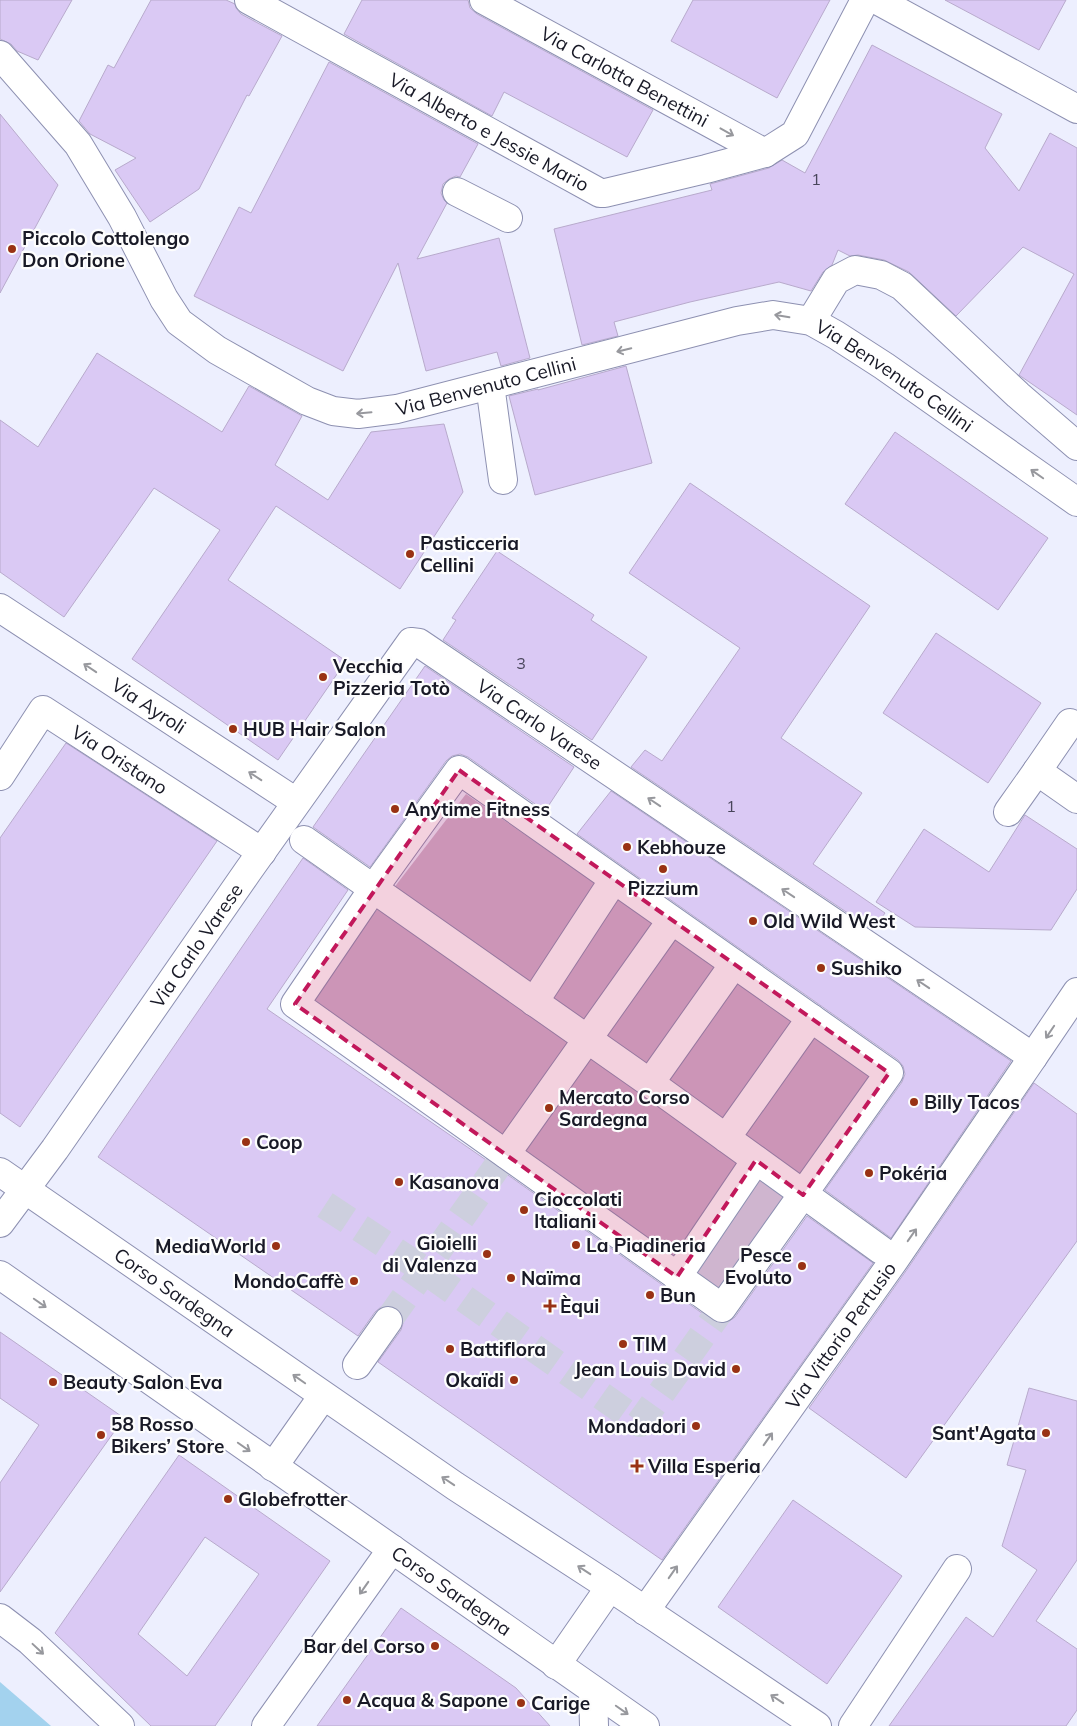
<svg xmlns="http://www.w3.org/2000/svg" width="1077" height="1726" viewBox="0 0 1077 1726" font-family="Mulish,sans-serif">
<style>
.green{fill:#cfb5cf}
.water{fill:#a3d2ee}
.building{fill:#dac9f4;stroke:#b8aacc;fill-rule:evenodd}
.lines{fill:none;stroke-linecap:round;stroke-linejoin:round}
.minor-tunnel{stroke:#cdcfde;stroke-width:28;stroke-dasharray:28 14;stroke-linecap:butt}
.minor-casing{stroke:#8d90b1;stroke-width:30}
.major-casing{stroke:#8d90b1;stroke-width:30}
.minor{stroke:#fff;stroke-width:28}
.major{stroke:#fff;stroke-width:28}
.oneway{stroke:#97989d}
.marked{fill:#c2185b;fill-opacity:0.2;stroke:#c2185b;stroke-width:4;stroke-dasharray:10 6;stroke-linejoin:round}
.poi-dot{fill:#993214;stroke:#fdfdfd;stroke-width:2}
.labels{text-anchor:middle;stroke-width:4.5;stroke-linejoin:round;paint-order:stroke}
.number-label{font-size:16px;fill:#48455a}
.street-label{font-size:19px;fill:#181926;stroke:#fdfdfd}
.poi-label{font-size:19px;font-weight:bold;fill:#181926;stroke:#fdfdfd;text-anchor:start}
</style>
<rect width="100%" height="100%" fill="#edeffe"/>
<polygon class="green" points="466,794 876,1077 720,1293 307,1001"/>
<polygon class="water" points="0,1682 51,1726 0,1726"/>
<g class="building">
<polygon points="0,0 72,0 38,60 17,51 11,44 0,39"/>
<polygon points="151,0 226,0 235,4 236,8 241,14 282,36 249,96 247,95 199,189 150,222 115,170 136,158 90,134 79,121 108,65 114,68"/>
<polygon points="362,0 468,0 470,8 477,14 653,110 627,157 504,92 492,116 344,34"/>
<polygon points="693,0 830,0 777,98 671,41"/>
<polygon points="945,0 1066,0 1039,50"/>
<polygon points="872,45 1002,114 985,148 1019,191 1050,133 1077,148 1077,415 1019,375 1074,274 1023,247 956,316 909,272 884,260 858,255 850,256 838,250 832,265 823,272 811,291 779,282 690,302 614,322 618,336 582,345 554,229 712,190 710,184 769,168 782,160 805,173"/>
<polygon points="329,62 478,144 460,177 456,176 449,179 443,184 441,193 444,200 447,203 417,259 499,238 530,358 501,366 497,352 426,371 398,263 343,371 194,296 239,207 251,213"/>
<polygon points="0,114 58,185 0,293"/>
<polygon points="97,353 222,432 249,386 302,416 275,465 328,500 371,432 444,424 463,492 400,589 276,506 228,580 346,661 278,760 132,659 220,530 154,488 64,617 0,572 0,420 38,447"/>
<polygon points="626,366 652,463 535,495 509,396 538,389 538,390"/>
<polygon points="895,432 1048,538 998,610 845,504"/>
<polygon points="690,483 870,606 781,738 862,793 813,864 885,913 873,930 631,767 645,750 662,761 740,648 629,573"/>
<polygon points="497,551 594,615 591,620 647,657 592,740 443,640 456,620 452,618"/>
<polygon points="936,633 1041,703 988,783 883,713"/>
<polygon points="425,666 574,767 545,811 468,757 460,754 452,756 446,761 370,867 313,827"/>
<polygon points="66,743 217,841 20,1127 0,1113 0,838"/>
<polygon points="611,791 1011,1061 891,1238 825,1190 902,1082 905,1074 903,1066 898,1060 577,834"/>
<polygon points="1025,815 1077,849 1077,889 1051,930 915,927 876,902 924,829 989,872"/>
<polygon points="303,858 348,890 267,1009 508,1175 713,1321 720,1323 728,1322 735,1317 807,1216 873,1263 662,1560 378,1362 401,1330 403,1323 402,1315 397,1309 390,1306 381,1307 375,1312 358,1336 98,1157"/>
<polygon points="1034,1083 1077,1114 1077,1241 906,1478 809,1408 908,1268"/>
<polygon points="0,1332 124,1418 0,1592 0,1483 39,1425 0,1398"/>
<polygon points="1029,1388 1077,1401 1077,1560 1036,1621 1077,1649 1077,1710 1066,1726 889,1726 966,1617 993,1637 1037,1570 1002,1546 1026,1470 1007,1465"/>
<path d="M179 1455 330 1561 215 1726H151L55 1633ZM205 1537 259 1574 187 1676 138 1634Z"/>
<polygon points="793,1500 902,1576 827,1684 718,1607"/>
<polygon points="401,1608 516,1688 550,1726 317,1726"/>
</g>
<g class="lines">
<g class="minor-tunnel">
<polyline points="325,1205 424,1270 640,1423 722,1308"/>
<polyline points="388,1321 506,1154"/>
</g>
<defs>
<g id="minor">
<path id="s1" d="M249 0 600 193H605L706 169 765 153 795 134 865 0"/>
<path id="s2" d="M484 0 765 153"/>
<polyline points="877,0 1077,109"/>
<path id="s3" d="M0 55 78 144 122 217 164 299 179 322 217 350 307 401 333 411 358 414 397 409 737 321 773 315 811 321 836 335 884 366 1077 502"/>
<polyline points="457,192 508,218"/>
<polyline points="811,321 836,280 855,270 881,275 902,286 1018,395 1077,446"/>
<polyline points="490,385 503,480"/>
<path id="s4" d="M0 608 296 802"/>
<polygon points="459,770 889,1073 722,1308 295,1004 373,889"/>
<polyline points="1037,771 1070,723"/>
<path id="s5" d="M0 776 43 710 262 852"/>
<polyline points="1008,812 1037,771 1077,799"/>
<polyline points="304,840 650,1083 881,1250"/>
<polyline points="534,1002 613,881"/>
<polyline points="650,1083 734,964"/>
<polyline points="726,1138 811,1018"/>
<polyline points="506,1154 671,921"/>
<path id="s6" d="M0 1223 55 1149 248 871 411 642 419 643 1033 1057 1077 992"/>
<polyline points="677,1277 756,1160"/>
<polyline points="357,1365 388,1321"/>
<polyline points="273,1467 323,1396"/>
<path id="s7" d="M645 1611 895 1259 1033 1057"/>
<polyline points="0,1618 30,1641 120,1726"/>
<polyline points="556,1665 610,1587"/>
<polyline points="593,1691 594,1726"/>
<polyline points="266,1726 392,1549"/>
<polyline points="853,1726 957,1569"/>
</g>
<g id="major">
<path id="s8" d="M0 1172 455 1486 604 1583 817 1726"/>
<path id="s9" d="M0 1275 645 1726"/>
</g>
</defs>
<use href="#minor" class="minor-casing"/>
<use href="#major" class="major-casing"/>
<use href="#minor" class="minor"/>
<use href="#major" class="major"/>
</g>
<defs><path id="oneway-shaft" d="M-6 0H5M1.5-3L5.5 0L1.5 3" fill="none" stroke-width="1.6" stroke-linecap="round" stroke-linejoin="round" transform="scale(1.25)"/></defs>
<g class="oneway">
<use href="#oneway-shaft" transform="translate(727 132) rotate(29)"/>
<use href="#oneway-shaft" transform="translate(782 316) rotate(-171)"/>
<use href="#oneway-shaft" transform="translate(624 350) rotate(166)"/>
<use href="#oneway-shaft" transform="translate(364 413) rotate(175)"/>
<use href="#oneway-shaft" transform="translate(1037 474) rotate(-145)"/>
<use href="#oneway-shaft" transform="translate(90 668) rotate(-146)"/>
<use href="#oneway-shaft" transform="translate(255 776) rotate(-147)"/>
<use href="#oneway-shaft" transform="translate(654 802) rotate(-146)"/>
<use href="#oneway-shaft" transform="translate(788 893) rotate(-146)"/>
<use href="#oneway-shaft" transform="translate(923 984) rotate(-146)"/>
<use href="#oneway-shaft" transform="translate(1050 1032) rotate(124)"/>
<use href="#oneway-shaft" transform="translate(912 1235) rotate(-55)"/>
<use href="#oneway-shaft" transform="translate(40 1303) rotate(35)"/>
<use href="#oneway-shaft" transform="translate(299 1379) rotate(-145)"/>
<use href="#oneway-shaft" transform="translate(768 1439) rotate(-55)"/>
<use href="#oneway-shaft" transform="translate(244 1447) rotate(35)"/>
<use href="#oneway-shaft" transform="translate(448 1481) rotate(-146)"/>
<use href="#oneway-shaft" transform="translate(584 1570) rotate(-147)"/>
<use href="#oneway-shaft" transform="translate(673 1572) rotate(-55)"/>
<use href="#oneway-shaft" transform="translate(364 1588) rotate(125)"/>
<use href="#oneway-shaft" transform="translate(38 1649) rotate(43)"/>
<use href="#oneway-shaft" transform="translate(777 1699) rotate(-146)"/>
<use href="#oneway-shaft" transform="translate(622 1710) rotate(35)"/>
</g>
<path class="marked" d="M459 770 889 1073 803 1195 756 1160 677 1277 295 1004Z"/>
<g class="poi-dot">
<circle cx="12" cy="249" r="5"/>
<circle cx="410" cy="554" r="5"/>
<circle cx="323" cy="677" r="5"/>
<circle cx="233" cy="729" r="5"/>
<circle cx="395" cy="809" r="5"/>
<circle cx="627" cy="847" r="5"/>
<circle cx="663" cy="869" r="5"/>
<circle cx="753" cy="921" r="5"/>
<circle cx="821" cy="968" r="5"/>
<circle cx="914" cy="1102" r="5"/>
<circle cx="549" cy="1108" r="5"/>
<circle cx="246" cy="1142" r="5"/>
<circle cx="869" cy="1173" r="5"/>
<circle cx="399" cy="1182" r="5"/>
<circle cx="524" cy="1210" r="5"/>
<circle cx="576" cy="1245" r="5"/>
<circle cx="276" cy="1246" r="5"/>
<circle cx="487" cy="1254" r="5"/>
<circle cx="802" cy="1266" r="5"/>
<circle cx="511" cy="1278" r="5"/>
<circle cx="354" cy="1281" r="5"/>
<circle cx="650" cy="1295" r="5"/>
<path d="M547.5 1298.5h5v5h5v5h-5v5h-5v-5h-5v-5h5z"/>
<circle cx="623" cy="1344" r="5"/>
<circle cx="450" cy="1349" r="5"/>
<circle cx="736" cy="1369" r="5"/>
<circle cx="514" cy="1380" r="5"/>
<circle cx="53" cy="1382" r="5"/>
<circle cx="696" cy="1426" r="5"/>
<circle cx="1046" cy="1433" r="5"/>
<circle cx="101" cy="1435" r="5"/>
<path d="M634.5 1458.5h5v5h5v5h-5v5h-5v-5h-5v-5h5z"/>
<circle cx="228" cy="1499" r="5"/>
<circle cx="435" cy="1646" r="5"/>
<circle cx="347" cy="1700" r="5"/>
<circle cx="521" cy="1703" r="5"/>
</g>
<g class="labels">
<g class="number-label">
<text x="816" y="185">1</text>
<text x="521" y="669">3</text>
<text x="731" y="812">1</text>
</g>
<g class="street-label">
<text dy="7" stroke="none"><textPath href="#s2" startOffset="160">Via Carlotta Benettini</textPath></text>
<text dy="7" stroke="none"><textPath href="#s1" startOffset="274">Via Alberto e Jessie Mario</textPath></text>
<text dy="7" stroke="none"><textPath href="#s3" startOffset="1092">Via Benvenuto Cellini</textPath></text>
<text dy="7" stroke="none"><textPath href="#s3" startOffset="658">Via Benvenuto Cellini</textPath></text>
<text dy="7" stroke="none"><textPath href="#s4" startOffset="178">Via Ayroli</textPath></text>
<text dy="7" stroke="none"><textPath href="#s6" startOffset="865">Via Carlo Varese</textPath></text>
<text dy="7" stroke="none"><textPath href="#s5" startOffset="170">Via Oristano</textPath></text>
<text dy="7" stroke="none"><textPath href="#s6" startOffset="340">Via Carlo Varese</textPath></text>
<text dy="7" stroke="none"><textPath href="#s8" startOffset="212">Corso Sardegna</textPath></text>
<text dy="7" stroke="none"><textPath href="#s7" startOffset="338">Via Vittorio Pertusio</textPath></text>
<text dy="7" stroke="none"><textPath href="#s9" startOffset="551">Corso Sardegna</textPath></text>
</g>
<g class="poi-label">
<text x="22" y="245">Piccolo Cottolengo<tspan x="22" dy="22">Don Orione</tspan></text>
<text x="420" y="550">Pasticceria<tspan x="420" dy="22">Cellini</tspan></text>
<text x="333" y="673">Vecchia<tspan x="333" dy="22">Pizzeria Totò</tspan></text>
<text x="243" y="736">HUB Hair Salon</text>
<text x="405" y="816">Anytime Fitness</text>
<text x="637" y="854">Kebhouze</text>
<text x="663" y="895" text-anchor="middle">Pizzium</text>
<text x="763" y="928">Old Wild West</text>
<text x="831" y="975">Sushiko</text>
<text x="559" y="1104">Mercato Corso<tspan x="559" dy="22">Sardegna</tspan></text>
<text x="924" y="1109">Billy Tacos</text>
<text x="256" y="1149">Coop</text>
<text x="879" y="1180">Pokéria</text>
<text x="409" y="1189">Kasanova</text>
<text x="534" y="1206">Cioccolati<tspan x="534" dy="22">Italiani</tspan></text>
<text x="477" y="1250" text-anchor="end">Gioielli<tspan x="477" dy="22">di Valenza</tspan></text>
<text x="586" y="1252">La Piadineria</text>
<text x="266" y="1253" text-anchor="end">MediaWorld</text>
<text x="792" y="1262" text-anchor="end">Pesce<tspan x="792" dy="22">Evoluto</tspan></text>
<text x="521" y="1285">Naïma</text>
<text x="344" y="1288" text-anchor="end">MondoCaffè</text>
<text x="660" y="1302">Bun</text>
<text x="560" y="1313">Èqui</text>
<text x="633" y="1351">TIM</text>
<text x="460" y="1356">Battiflora</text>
<text x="726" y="1376" text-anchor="end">Jean Louis David</text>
<text x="504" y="1387" text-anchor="end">Okaïdi</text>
<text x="63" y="1389">Beauty Salon Eva</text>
<text x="111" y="1431">58 Rosso<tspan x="111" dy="22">Bikers’ Store</tspan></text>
<text x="686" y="1433" text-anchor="end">Mondadori</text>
<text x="1036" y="1440" text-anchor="end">Sant'Agata</text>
<text x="648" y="1473">Villa Esperia</text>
<text x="238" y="1506">Globefrotter</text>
<text x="425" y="1653" text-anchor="end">Bar del Corso</text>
<text x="357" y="1707">Acqua &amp; Sapone</text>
<text x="531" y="1710">Carige</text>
</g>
</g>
</svg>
